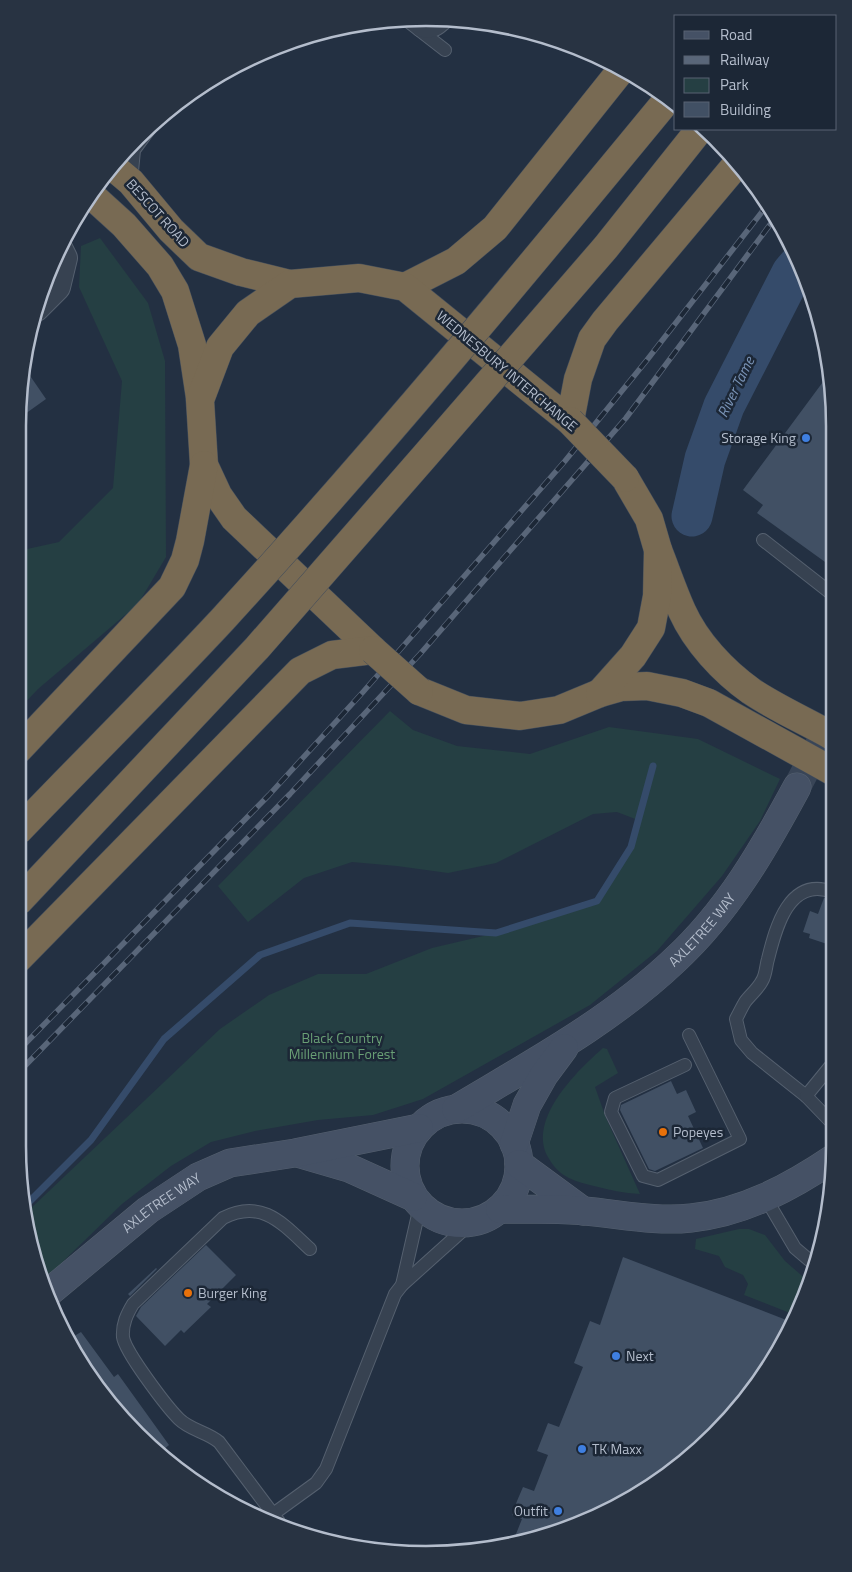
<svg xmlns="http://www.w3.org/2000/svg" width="852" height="1572" viewBox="0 0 852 1572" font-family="'Titillium Web',sans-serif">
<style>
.green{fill:#253f43}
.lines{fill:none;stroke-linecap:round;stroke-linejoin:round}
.stream{stroke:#354b6a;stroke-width:7}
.river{stroke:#354b6a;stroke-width:41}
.building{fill:#415064}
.secondary-tunnel{stroke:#394557;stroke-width:28;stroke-dasharray:28 14;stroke-linecap:butt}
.lane-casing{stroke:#55606f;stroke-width:14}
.street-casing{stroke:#55606f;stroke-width:28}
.secondary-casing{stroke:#55606f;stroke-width:29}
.highway-casing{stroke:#424d5c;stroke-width:29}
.lane{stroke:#374251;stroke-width:12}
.street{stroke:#374251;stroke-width:26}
.secondary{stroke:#455165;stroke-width:28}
.highway{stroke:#786a53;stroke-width:28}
.rail-casing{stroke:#596679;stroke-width:5.5}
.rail{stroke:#1c2736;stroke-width:4;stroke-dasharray:11;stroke-linecap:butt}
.highway-bridge-casing{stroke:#424d5c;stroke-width:29;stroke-linecap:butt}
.highway-bridge{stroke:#786a53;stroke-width:28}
.shop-dot{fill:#3f7fe0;stroke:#1c2736;stroke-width:2}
.food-dot{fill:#e8710a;stroke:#1c2736;stroke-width:2}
.labels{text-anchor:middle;stroke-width:5;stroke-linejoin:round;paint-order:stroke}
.street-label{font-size:14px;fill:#b4bdcc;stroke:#1c2736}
.poi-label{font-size:14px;fill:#b4bdcc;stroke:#1c2736;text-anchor:start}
.park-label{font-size:14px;fill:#699f75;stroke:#1c2736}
.water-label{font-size:15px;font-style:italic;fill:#7993b6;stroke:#1c2736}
.rim{fill:none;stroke:#b4bdcc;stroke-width:2.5}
</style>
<rect width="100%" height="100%" fill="#233042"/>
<g class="green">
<polygon points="100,238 148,303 165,361 166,557 138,604 38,689 18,710 18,551 59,542 113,488 122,381 79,287 81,246"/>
<polygon points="390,711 413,730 457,746 530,754 609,727 698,739 780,779 760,821 722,876 657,951 590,1005 423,1099 373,1115 318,1120 255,1131 211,1142 171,1166 122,1204 42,1282 39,1278 28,1211 220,1029 269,995 318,974 366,974 432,948 496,933 597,901 631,847 638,820 617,812 593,814 496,863 448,873 397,866 352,862 304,878 248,922 218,886"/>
<path d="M603 1048 607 1049 618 1073 595 1087 606 1118 640 1194C624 1193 609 1190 594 1186 586 1184 577 1182 569 1178 559 1173 553 1166 548 1157 527 1119 578 1070 603 1048Z"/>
<polygon points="739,1229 749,1229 765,1235 785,1261 808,1281 795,1315 744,1295 748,1284 743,1275 725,1267 719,1256 695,1249 696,1239"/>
</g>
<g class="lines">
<polyline class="stream" points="27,1204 91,1140 164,1039 260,955 350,923 496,933 597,901 631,847 653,766"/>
<polyline class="river" points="692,516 705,459 724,406 792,273 798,266"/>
</g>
<g class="building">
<polygon points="24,367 46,399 18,419 18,400"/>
<polygon points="831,371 831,373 832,567 757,513 763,505 743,490"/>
<polygon points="824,898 833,900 833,946 809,938 810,934 803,932 810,911 818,914"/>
<polygon points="671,1081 677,1094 686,1090 696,1112 688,1116 703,1148 655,1171 649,1169 620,1110 621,1105"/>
<polygon points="206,1245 236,1275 207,1304 211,1307 184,1333 181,1330 165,1346 136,1316 141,1307"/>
<polygon points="623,1257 789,1321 780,1345 782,1345 780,1350 696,1453 583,1523 514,1539 522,1519 512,1515 517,1501 523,1487 534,1491 548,1455 537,1451 548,1423 559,1427 583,1367 574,1363 590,1321 600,1325"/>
<polygon points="156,1268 157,1269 130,1296 128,1294"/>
<polygon points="81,1332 114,1377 118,1374 169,1445 162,1451 102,1395 71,1338"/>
</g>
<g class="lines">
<polyline class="secondary-tunnel" points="797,787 832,720"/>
<defs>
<g id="lane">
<polyline points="405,19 445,50"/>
<path d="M419 30C432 34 438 30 448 20"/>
<polyline points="131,182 134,150 151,127"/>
<polyline points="763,540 832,594"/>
<path d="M833 892C789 876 776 927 768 959 766 965 766 975 762 981 758 989 750 995 745 1002 742 1007 739 1013 736 1019L741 1040 752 1053 806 1096 833 1124"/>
<polyline points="685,1065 615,1098 611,1112 643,1176 658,1180 740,1139 689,1035"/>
<polyline points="806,1096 833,1063"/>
<polyline points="765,1197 795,1248 815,1265"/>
<polyline points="402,1285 420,1206"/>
<polyline points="269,1517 316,1483 326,1469 395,1294 402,1285 471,1223"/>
<path d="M279 1522 219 1442C207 1432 190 1430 179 1419 167 1407 125 1352 123 1337 122 1324 127 1314 133 1304L223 1218C262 1198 283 1224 310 1249"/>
</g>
<polyline id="street" points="36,308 57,287 64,258 60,250"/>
<g id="secondary">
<circle cx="462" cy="1166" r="57"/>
<path id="s1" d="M456 1109C531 1064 611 1021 675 960 728 911 763 850 797 787"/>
<polyline points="514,1144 527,1105 544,1075 564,1048"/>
<polyline points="301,1154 349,1168 413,1197"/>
<polyline points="519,1164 583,1211"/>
<path d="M500 1209C528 1210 557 1208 584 1211 620 1214 655 1222 691 1218 743 1213 791 1187 834 1158"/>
<path id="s2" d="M48 1293 148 1210 198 1177 230 1163 295 1153 419 1128"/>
</g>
<g id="highway">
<polyline points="112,166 131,182 171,230 199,257 241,272 290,284"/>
<polyline points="91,195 124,225 160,266 175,291 192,345 200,398"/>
<polyline points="405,287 456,261 495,228 622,69"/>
<path d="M658 550C666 570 673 591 682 611 696 642 723 671 751 691 776 708 806 721 832 736"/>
<polyline points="373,650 234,518 218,495 204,465 200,400 220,347 248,313 290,284 359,278 405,287 570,421 578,379 592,339 605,321 736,165"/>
<polyline points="419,691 466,710 520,716 559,710 600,693 621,687 647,686 682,693 709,703 832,771"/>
<polyline points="600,693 633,656 651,628 657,596 658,550 649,519 625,478"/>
<polyline points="18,750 172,587 185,560 190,541 204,465"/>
<polyline points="18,959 300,671 332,655 373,650"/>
</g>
</defs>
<use href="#lane" class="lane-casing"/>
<use href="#street" class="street-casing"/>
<use href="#secondary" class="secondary-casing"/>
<use href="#highway" class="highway-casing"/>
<use href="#lane" class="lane"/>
<use href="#street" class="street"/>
<use href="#secondary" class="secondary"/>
<use href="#highway" class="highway"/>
<defs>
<g id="rail">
<polyline points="18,1051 269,795 363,692 565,461 647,360 768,204"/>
<polyline points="18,1073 290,794 420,654 626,418 775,218"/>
</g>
</defs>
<use href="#rail" class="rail-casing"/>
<use href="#rail" class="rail"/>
<defs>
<g id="highway-bridge">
<polyline points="570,421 625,478"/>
<polyline points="373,650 419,691"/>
<path d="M18 831C86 760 156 691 223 619 377 451 523 275 668 99"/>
<polyline points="18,902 257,648 424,457 606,247 700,129"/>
</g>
</defs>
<use href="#highway-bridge" class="highway-bridge-casing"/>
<use href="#highway-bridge" class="highway-bridge"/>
</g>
<g class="shop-dot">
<circle cx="806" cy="438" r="5"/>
<circle cx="616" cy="1356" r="5"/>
<circle cx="582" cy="1449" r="5"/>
<circle cx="558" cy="1511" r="5"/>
</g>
<g class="food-dot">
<circle cx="663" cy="1132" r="5"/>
<circle cx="188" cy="1293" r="5"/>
</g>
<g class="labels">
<g class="street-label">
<text transform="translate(158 213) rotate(48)" y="5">BESCOT ROAD</text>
<text transform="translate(507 371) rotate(40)" y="5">WEDNESBURY INTERCHANGE</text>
<text dy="5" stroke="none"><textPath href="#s1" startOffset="306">AXLETREE WAY</textPath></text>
<text dy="5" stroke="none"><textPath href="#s2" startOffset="145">AXLETREE WAY</textPath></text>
</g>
<g class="poi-label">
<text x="796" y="443" text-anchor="end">Storage King</text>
<text x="673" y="1137">Popeyes</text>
<text x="198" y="1298">Burger King</text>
<text x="626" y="1361">Next</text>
<text x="592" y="1454">TK Maxx</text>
<text x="548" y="1516" text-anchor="end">Outfit</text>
</g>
<g class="park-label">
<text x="342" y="1043">Black Country<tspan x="342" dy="16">Millennium Forest</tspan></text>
</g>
<g class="water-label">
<text transform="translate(736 387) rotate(-64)" y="5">River Tame</text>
</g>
</g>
<path d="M0 0H852V1572H0ZM426 26H426A400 400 0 0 1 826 426V1146A400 400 0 0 1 426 1546H426A400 400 0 0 1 26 1146V426A400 400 0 0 1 426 26Z" fill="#283342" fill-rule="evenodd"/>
<path class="rim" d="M426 26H426A400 400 0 0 1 826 426V1146A400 400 0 0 1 426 1546H426A400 400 0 0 1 26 1146V426A400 400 0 0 1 426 26Z"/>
<rect x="674" y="15" width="162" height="115" fill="#1c2736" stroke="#596372"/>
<rect x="684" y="31" width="25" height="8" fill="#455165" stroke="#596372"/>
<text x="720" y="40" font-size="15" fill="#b4bdcc">Road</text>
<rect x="684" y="56" width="25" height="8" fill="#596679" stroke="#596372"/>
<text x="720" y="65" font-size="15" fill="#b4bdcc">Railway</text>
<rect x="684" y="78" width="25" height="15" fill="#253f43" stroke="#596372"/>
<text x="720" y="90" font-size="15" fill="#b4bdcc">Park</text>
<rect x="684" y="102" width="25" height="15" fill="#415064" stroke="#596372"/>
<text x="720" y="115" font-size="15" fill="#b4bdcc">Building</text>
</svg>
